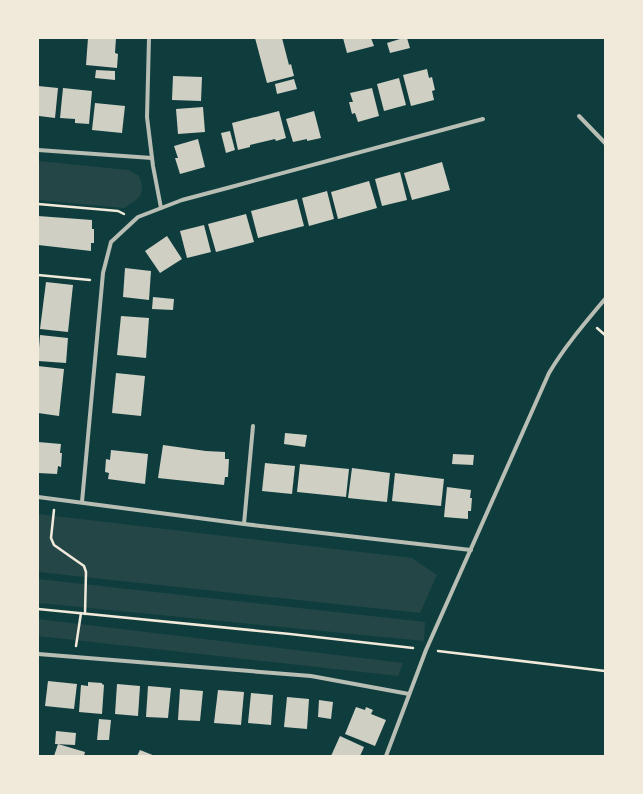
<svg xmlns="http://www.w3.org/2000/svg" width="643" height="794" viewBox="0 0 643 794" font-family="Roboto,sans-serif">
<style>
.green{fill:#244646}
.building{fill:#cfcfc3}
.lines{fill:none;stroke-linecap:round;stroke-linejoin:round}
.path{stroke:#f1e9da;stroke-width:2.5}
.minor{stroke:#b8beb3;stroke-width:4}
</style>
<rect width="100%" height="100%" fill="#0f3d3e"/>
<g class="green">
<path d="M38 161 128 170 139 176C146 195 140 198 124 208L38 200Z"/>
<polygon points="38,514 412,558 437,575 420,613 38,572"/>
<polygon points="38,579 425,622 424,641 38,603"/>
<polygon points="38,619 403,663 398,676 38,636"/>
</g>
<g class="building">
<polygon points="88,38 116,38 115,53 118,54 117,68 86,65"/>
<polygon points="255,38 282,38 289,65 291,64 294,76 267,83"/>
<polygon points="343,38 371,38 374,46 347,53"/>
<polygon points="403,38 407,38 410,48 390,53 387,43"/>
<polygon points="427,69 429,78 432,77 435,90 432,91 434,100 411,106 403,75"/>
<polygon points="96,70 115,71 115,80 95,78"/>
<polygon points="173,76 202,77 201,101 172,100"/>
<polygon points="399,78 406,105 384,111 377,84"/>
<polygon points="294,79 297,89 277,94 275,84"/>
<polygon points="38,86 58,88 55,118 39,116 39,120 38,120"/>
<polygon points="63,88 92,91 89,124 75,123 75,119 60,118"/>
<polygon points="372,88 379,116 358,122 355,113 352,114 349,102 353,102 350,93"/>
<polygon points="95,103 125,106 122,133 92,130"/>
<polygon points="203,107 205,132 178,134 176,109"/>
<polygon points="279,111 286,138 276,141 275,139 250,145 250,147 238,150 232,123"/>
<polygon points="314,111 321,138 307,141 307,139 293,142 286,119"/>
<polygon points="230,131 235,150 226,153 221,133"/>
<polygon points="198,139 205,167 180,174 175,158 178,158 174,146"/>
<polygon points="442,162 450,190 412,200 404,173"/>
<polygon points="400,172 407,200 382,206 375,179"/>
<polygon points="369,181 377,208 338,219 331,192"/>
<polygon points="327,191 334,219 309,226 302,198"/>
<polygon points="297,199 304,226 258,238 251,211"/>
<polygon points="246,214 254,242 216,252 208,224"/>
<polygon points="38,216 92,220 92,229 94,229 94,243 91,243 91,251 38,245"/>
<polygon points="204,225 211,252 187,258 180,231"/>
<polygon points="167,236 182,259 160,273 145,251"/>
<polygon points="125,268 151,271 149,300 123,297"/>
<polygon points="46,282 73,285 68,332 40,329"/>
<polygon points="153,297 174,299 173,310 152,309"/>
<polygon points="121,316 149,318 146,358 117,355"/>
<polygon points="40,335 68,338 66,363 38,361"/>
<polygon points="38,366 64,369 59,416 38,413"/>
<polygon points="116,373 145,376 141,416 112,413"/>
<polygon points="285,433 307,435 305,447 284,444"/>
<polygon points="38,442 61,444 60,453 62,453 61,467 58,466 57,474 38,473"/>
<polygon points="163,445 206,451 225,452 225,459 229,459 228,477 225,477 224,485 158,478"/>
<polygon points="111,450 148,454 145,484 108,479 109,473 105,472 106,459 110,460"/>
<polygon points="453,454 474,455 473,465 452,464"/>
<polygon points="265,463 295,466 292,494 262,491"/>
<polygon points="300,464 349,469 346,497 297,492"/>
<polygon points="352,468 390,473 387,502 348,498"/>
<polygon points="395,473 444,479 441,506 392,501"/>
<polygon points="447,487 471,490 470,498 472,498 471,511 468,511 468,519 444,517"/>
<polygon points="48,681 77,684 74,709 45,706"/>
<polygon points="88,682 102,683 102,684 104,685 102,714 79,712 81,685 88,686"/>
<polygon points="117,684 140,686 138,716 115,714"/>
<polygon points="148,686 171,688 168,718 146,717"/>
<polygon points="180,689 203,691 200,721 178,720"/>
<polygon points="218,690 244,692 241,725 214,723"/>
<polygon points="251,693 273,695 271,725 248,723"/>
<polygon points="287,697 309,699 307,729 284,727"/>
<polygon points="319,700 333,702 331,719 318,717"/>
<polygon points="356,707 365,710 366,707 373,710 371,714 386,720 375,746 345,734"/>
<polygon points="99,719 111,720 109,740 97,740"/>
<polygon points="56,731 76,733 75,745 55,744"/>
<polygon points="340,736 364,747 360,756 331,756"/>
<polygon points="58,744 85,752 84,756 54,756"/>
<polygon points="140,750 155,756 137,756"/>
</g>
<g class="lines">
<g class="path">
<polyline points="38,204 118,211 124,214"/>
<polyline points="38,275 90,280"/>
<polyline points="597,328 605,335"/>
<polyline points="54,510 51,538 54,545 84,566 86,572 85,614"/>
<polyline points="38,609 290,634 413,648"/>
<polyline points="76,646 81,613"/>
<polyline points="438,651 605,671"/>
</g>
<g class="minor">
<polyline points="149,38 147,117 153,166 161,208"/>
<polyline points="579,116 605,143"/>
<polyline points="38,150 152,158"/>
<polyline points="38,497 244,524 471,550"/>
<polyline points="82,502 103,273 111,242 138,217 182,200 231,187 483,119"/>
<polyline points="244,524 253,426"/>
<polyline points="38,654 311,676 409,694"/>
<path d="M386 756 426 650 549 373C565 346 585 323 605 299"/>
</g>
</g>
<rect width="643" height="794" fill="none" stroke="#f1e9da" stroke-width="78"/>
</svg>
